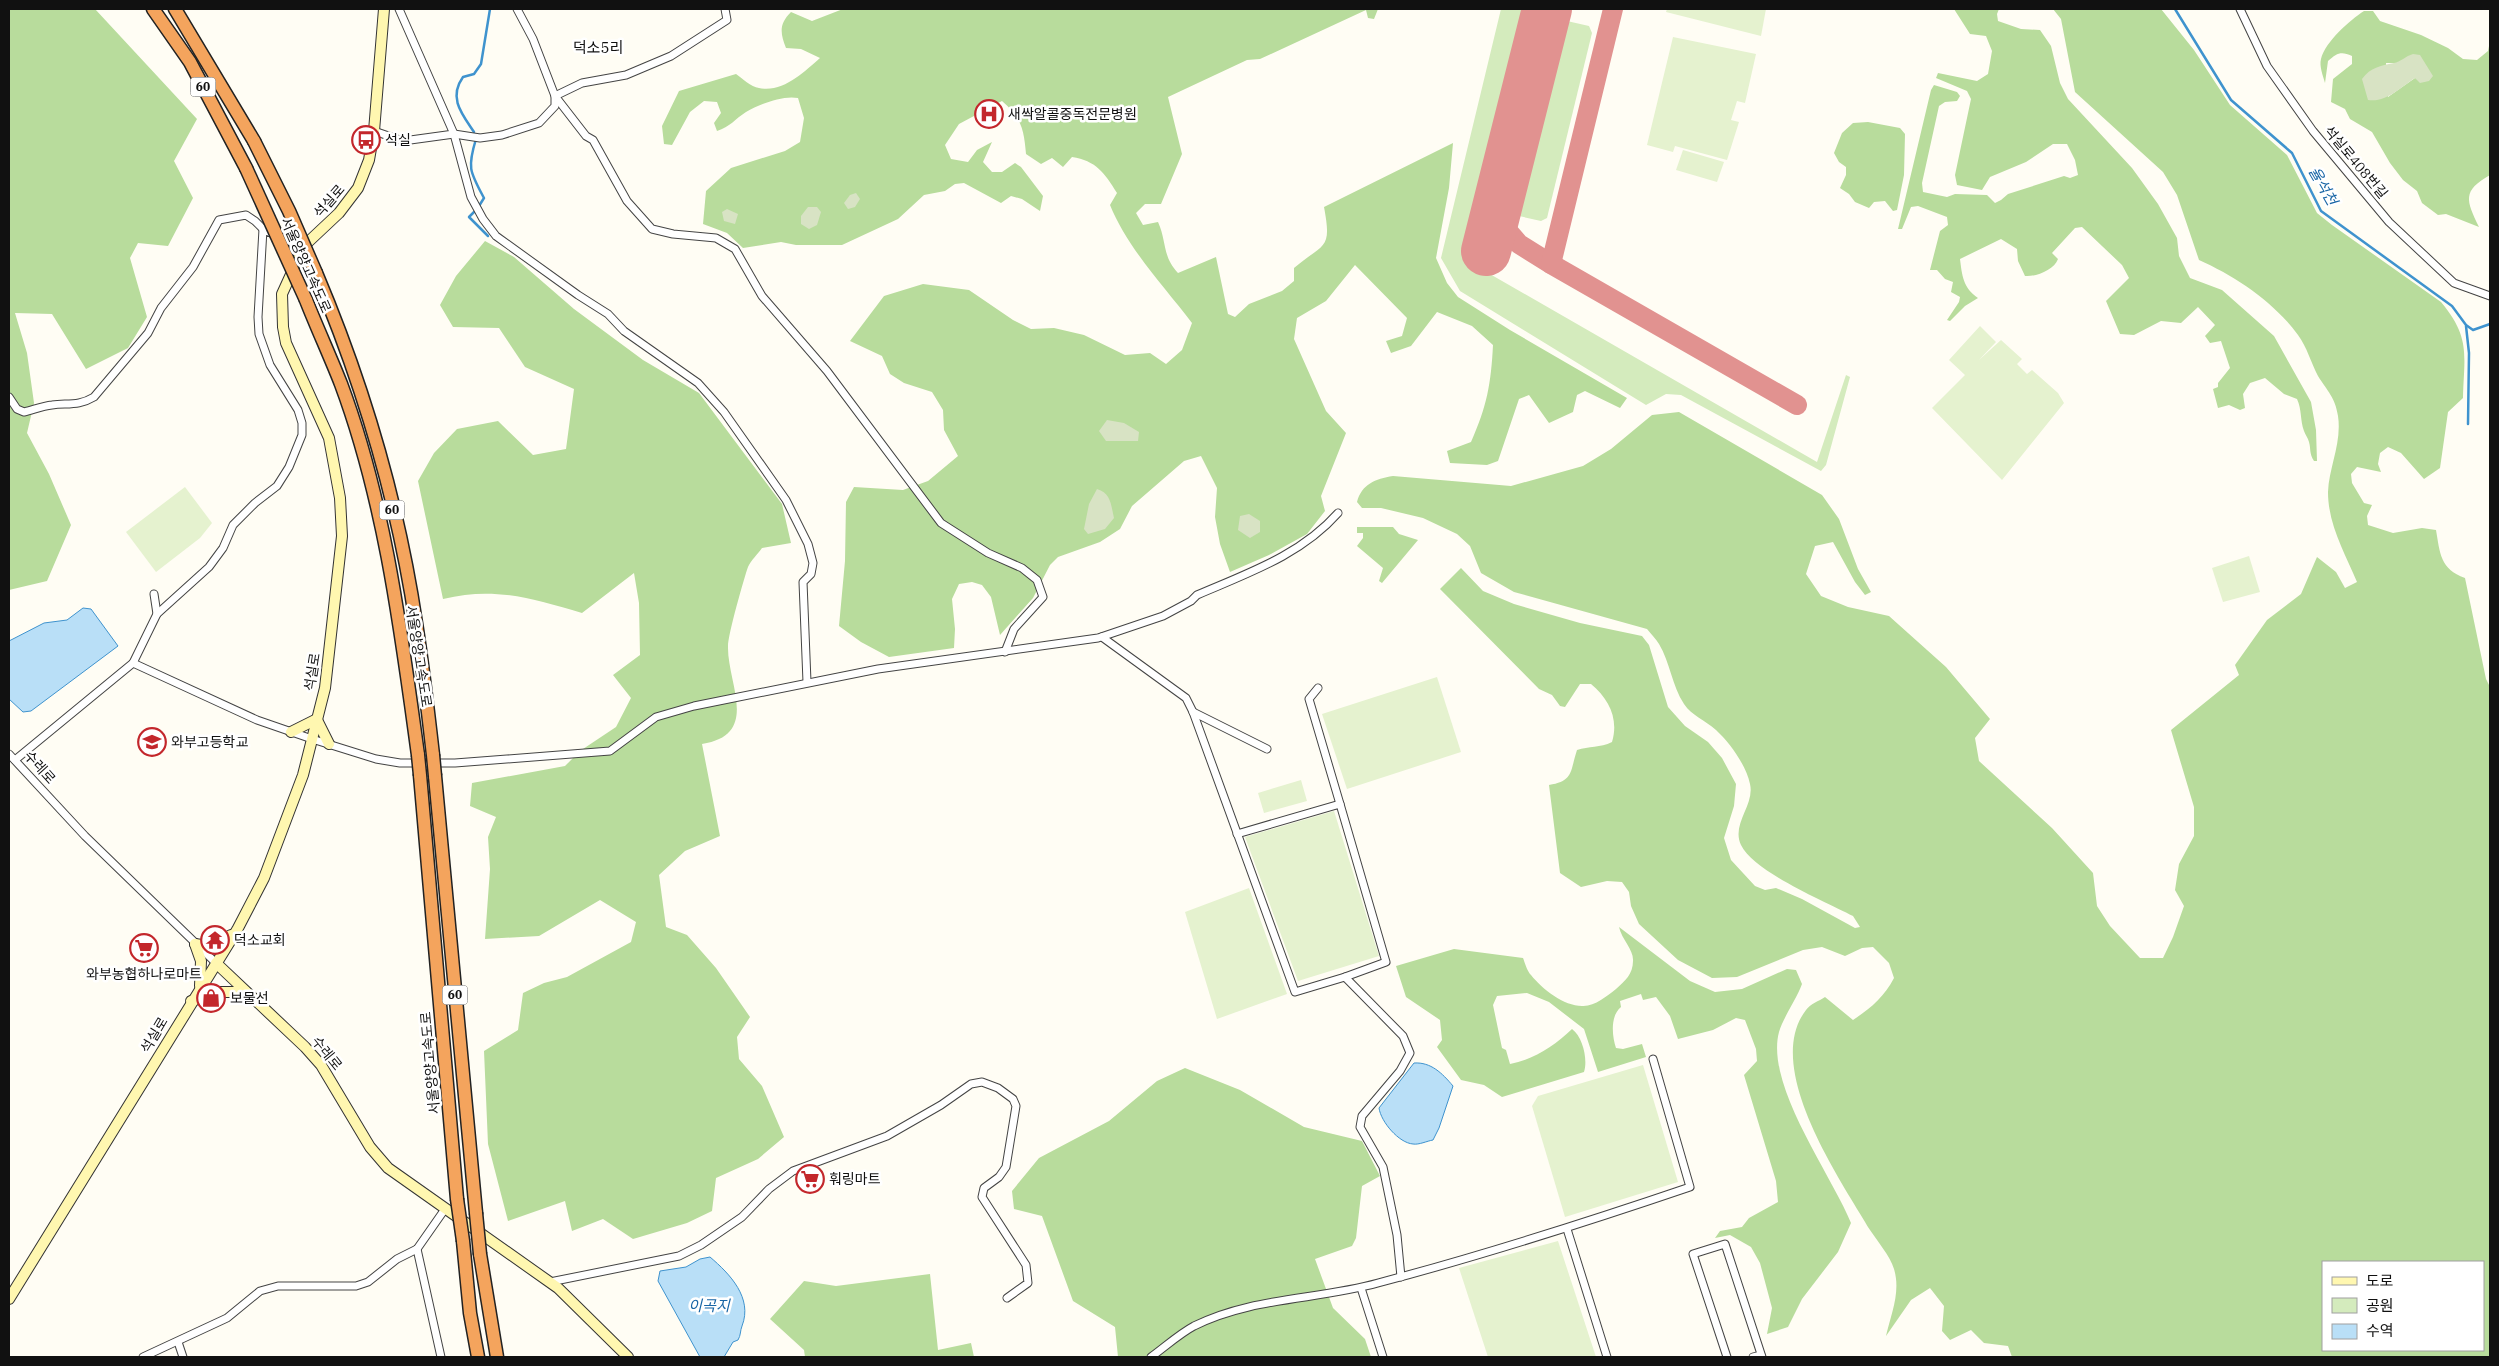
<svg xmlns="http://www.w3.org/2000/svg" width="2499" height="1366" viewBox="0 0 2499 1366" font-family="'IBM Plex Serif','Noto Sans KR',serif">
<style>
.green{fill:#d4ebbd}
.forest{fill:#b8dc9c;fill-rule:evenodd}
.cemetery{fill:#d8e3c4}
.pitch{fill:#e5f2cf}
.water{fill:#b9dff7;stroke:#3f93ce}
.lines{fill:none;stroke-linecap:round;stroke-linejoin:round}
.stream{stroke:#3f93ce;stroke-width:2.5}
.taxiway{stroke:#e19290;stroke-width:20}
.runway{stroke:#e19290;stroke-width:50}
.street-casing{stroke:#444;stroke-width:9}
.secondary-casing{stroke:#333;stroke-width:12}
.highway-casing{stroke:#222;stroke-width:15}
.street{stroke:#fff;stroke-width:7}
.secondary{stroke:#fff7b0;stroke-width:10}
.highway{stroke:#f4a45d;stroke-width:12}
.highway-bridge-casing{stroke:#222;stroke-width:15;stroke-linecap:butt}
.highway-bridge{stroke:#f4a45d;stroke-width:12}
.labels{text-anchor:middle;stroke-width:5;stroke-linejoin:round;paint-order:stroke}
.shield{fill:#fff;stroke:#585858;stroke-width:1}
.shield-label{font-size:12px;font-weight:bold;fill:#111}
.poi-label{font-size:14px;fill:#111;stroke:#fff;text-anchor:start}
.street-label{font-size:14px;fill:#111;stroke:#fff}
.neighbourhood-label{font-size:15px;fill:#111;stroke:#fff}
.water-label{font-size:15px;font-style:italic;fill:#1865a5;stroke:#fff}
</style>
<rect width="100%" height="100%" fill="#fffdf4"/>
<g class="green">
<polygon points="1501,9 1530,9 1469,262 1817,462 1846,375 1850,377 1826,465 1821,471 1681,395 1666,394 1646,405 1460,291 1441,258"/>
<polygon points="1567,21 1589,26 1592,33 1547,218 1541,221 1519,216 1516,207 1561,24"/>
</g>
<g class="forest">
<polygon points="9,9 95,9 197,119 174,161 193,198 168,246 138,243 130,258 147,317 128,348 86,369 52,314 15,313 27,353 34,403 27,433 49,474 71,525 47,581 9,590"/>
<path d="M843 9H1378L1374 19 1368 18 1366 10 1260 59 1247 60 1168 97 1182 154 1161 204H1145L1136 213 1143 225 1158 222C1167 242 1162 256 1178 273L1216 257 1228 314 1235 317 1249 304 1282 291 1294 281V268C1325 242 1332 250 1324 207L1453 143 1449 188 1436 258 1447 283 1458 297 1510 330 1627 398 1620 408 1585 391 1577 395 1573 412 1549 423 1529 395 1519 399 1498 461 1487 465 1450 463 1447 451 1471 442C1487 406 1491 384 1493 345L1472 326 1437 312 1411 346 1391 353 1386 341 1402 336 1407 318 1355 265 1326 301 1297 318 1294 339 1326 411 1346 433 1321 496 1325 511 1307 534 1269 555 1230 572 1220 544 1215 517 1217 488 1201 456 1184 461 1132 506 1120 529 1100 542 1058 557 1050 565 1033 598 1000 635 991 597 982 585 972 582 959 584 952 599 955 629 954 648 889 657 861 642 839 626 845 561 846 502 854 487 903 490 928 481 958 456 944 430 943 410 932 392 904 383 890 374 882 356 850 341 884 296 923 284 969 290 1013 320 1031 329 1054 328 1084 335 1125 355 1150 353 1166 364 1182 350 1192 323C1164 286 1128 249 1110 205L1117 193C1104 172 1096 161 1072 157L1063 167 1052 158 1041 164 1026 154C1024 129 1021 117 1002 101L959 124 945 145 951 159 968 162 977 150 992 142 983 162 992 172H1002L1015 163 1021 167 1043 196 1040 211 1022 199 1011 196 1001 203 964 183 955 184 945 191 924 195 898 219 842 245H796L781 242 743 248 727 233 703 224 706 191 731 168 785 151 800 142 804 118 798 98C783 95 760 104 746 112 735 119 730 127 717 131L714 123 721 113 717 102 704 101 690 112 672 145 664 144 662 126 679 91 736 74C742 78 751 87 759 88 783 93 804 72 820 58L801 49 786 48C780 33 779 24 791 12L812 21Z"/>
<path d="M1954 9H1999L1997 14 1998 21 2021 29 2040 30 2051 46 2060 83 2068 99 2132 168 2158 204 2177 238 2179 256 2190 278 2222 290 2274 336 2311 402 2316 430 2317 461H2314C2309 453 2311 449 2309 442 2308 438 2305 434 2304 431 2300 420 2302 410 2297 399L2284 394 2265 378 2250 383 2243 394 2245 408 2240 410 2229 405 2218 408 2213 389 2218 387V383L2230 368 2221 341 2210 343 2205 336 2215 325 2198 307 2181 323 2161 321 2134 335 2120 334 2106 301 2129 278 2122 265 2082 227 2075 228 2052 253 2058 259C2054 270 2036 277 2025 276L2018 261 2017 249 2001 239 1960 259C1962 275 1963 288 1978 298L1965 306 1950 321 1947 320 1959 302 1960 297 1951 292 1953 282 1945 279 1937 270H1930L1940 231 1948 225 1947 217 1918 206 1911 207 1902 229H1898L1931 90 1934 85 1957 92 1960 96 1957 101 1945 102 1939 106 1922 183 1923 192 1947 197 1955 194 1987 195 1995 203 2001 200 2008 194 2064 176 2070 178 2078 175 2075 160 2067 144H2053L2026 162 1990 177 1982 190 1957 185 1955 175 1971 99 1967 91 1936 78 1938 73 1977 81 1988 74 1992 51 1986 36 1970 34Z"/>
<path d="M2053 9H2161L2194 50 2230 105 2287 155 2317 213 2332 225 2441 302C2471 338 2464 355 2463 398L2448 412 2440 468 2424 479 2401 453 2388 447 2380 453 2378 464 2381 472 2357 467 2351 474 2352 483 2364 503 2372 505 2367 516 2368 525 2393 533 2422 528 2436 530C2440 553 2440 569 2465 578L2486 679 2490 687V1357H2012L2008 1346 1984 1343 1971 1330 1950 1340 1942 1331 1944 1306 1930 1288 1911 1300 1886 1336C1891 1314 1901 1292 1894 1269 1890 1256 1878 1242 1870 1230 1840 1179 1762 1067 1806 1010 1810 1004 1819 1001 1825 997L1853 1020C1871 1008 1884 997 1894 978L1889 963 1873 947 1862 948 1845 956 1822 947 1803 950 1737 977 1712 978 1678 960 1639 924 1631 906 1629 892 1622 882 1607 881 1581 887 1560 873 1549 785C1574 781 1570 771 1577 750 1589 746 1600 748 1612 742 1619 719 1609 699 1591 684H1580L1565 707 1560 706 1552 695 1539 689 1440 589 1461 568 1483 591 1514 604 1580 623 1642 636 1649 645 1668 707 1685 726 1708 742 1722 758 1736 784 1734 806 1724 838 1731 860 1755 886 1765 890 1776 888 1802 899 1855 928 1860 927 1853 916C1826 902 1754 872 1741 845 1731 824 1755 805 1750 784 1746 765 1730 743 1716 730 1705 720 1692 716 1684 704 1672 686 1670 662 1659 644 1656 639 1651 634 1647 629L1514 592 1481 573 1470 546 1457 534 1423 518 1381 508H1362L1357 502C1362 484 1375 479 1393 476L1511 486 1583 466 1611 449 1652 415 1679 412 1822 495 1839 519 1858 569 1871 592 1865 595 1855 582 1833 542 1815 546 1806 574 1821 596 1848 607 1889 616 1946 667 1990 719 1975 738 1979 761 2052 828 2093 873 2097 906 2110 926 2140 958H2163L2173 937 2184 906 2175 890 2179 864 2194 836V807L2171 730 2239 675 2235 665 2267 620 2301 594 2317 557 2336 572 2345 588 2357 582C2345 553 2328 525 2328 492 2329 467 2342 443 2338 416 2335 397 2328 392 2318 376 2311 363 2307 347 2298 335 2274 302 2235 276 2199 260L2177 195 2163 172 2075 92 2061 19ZM2323 1262H2483V1350H2323Z"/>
<path d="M2364 11H2373L2380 21 2421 35 2448 48 2463 59 2477 60 2488 51 2490 41V175C2462 191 2466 200 2479 227L2446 214 2438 215 2422 203 2417 191 2403 180 2390 163 2372 132 2350 119 2345 109 2331 102 2333 79 2352 64V56C2341 51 2337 53 2328 61L2325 83C2323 76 2319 66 2321 59 2325 42 2350 20 2364 11ZM2386 63H2396L2429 81 2415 78 2388 97Z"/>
<polygon points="1868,122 1900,128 1905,134 1904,175 1897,210 1893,211 1885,201 1874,202 1869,208 1855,202 1849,194 1840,188 1846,175 1846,167 1839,162 1834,153 1842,133 1853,123"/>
<path d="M485 241 514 257 574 309 643 360 699 393 782 504 791 543 762 548C758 554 751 560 748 567 744 578 728 635 728 646 727 683 761 735 702 744L720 836 685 851 659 875 666 927 687 935 716 968 750 1017 737 1037 739 1059 762 1086 784 1137 758 1159 716 1178 712 1211 687 1223 633 1239 603 1219 572 1231 565 1201 508 1221 488 1144 484 1051 518 1030 523 993 544 983 567 977 631 942 636 922 600 900 539 936 485 939 490 869 488 837 496 817 470 806 472 783 565 766 580 751 616 727 631 698 613 675 640 655 639 603 634 573 582 613C533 599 495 586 443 599L418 481 434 453 457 429 498 421 533 455 566 449 574 389 525 367 499 328 453 327 440 305 456 276Z"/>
<polygon points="1357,527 1393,527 1399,534 1418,540 1382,583 1379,581 1383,568 1357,546 1363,538 1363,533 1357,533"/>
<path d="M1619 927 1690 981 1715 992 1742 989 1787 969 1796 970 1802 984C1796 1000 1783 1018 1779 1032 1765 1085 1831 1174 1851 1223L1838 1252 1802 1299 1788 1327 1767 1334 1772 1308 1760 1263 1751 1247 1730 1235 1715 1238 1720 1231 1742 1227 1749 1218 1778 1202 1776 1181 1744 1075 1757 1061 1756 1049 1745 1020 1736 1018 1713 1030 1678 1039 1670 1016 1656 997 1643 1000 1641 994 1620 1001 1621 1007C1610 1016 1612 1036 1616 1048L1623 1049 1642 1044 1646 1057 1598 1072 1584 1029 1549 1002 1527 993 1497 996 1493 1005 1502 1048 1506 1050 1510 1064C1535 1059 1554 1046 1572 1029 1583 1037 1588 1060 1584 1072L1502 1097 1484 1085 1461 1080 1437 1047 1442 1040 1440 1020 1406 997 1396 966 1454 949 1523 958C1525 963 1527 971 1531 975 1542 989 1564 1006 1582 1006 1594 1007 1607 996 1616 989 1625 981 1633 974 1633 961 1634 950 1622 940 1619 927Z"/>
<polygon points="1185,1068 1240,1090 1304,1127 1362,1141 1380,1176 1362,1186 1356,1238 1352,1246 1315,1259 1333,1308 1365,1339 1371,1357 1118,1357 1115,1327 1073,1301 1042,1216 1014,1209 1012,1191 1039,1158 1109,1121 1157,1081"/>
<polygon points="930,1274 938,1350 971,1343 974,1357 805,1357 804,1350 770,1319 804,1281 836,1286"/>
</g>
<g class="cemetery">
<path d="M2413 54 2420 55 2433 76 2429 81 2420 83 2415 78C2401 87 2386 103 2368 100L2362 79C2371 67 2380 66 2394 63 2400 62 2406 56 2413 54Z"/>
<polygon points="856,193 860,199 855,207 848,209 844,203 850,195"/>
<polygon points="808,207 817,207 821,212 817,225 809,229 801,224 801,216"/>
<polygon points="727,209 738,214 735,224 724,221 722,212"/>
<polygon points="1107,420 1124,423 1139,432 1138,441 1106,441 1099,431"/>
<path d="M1097 489C1111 493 1111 505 1114 518L1105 529 1088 534 1084 529 1089 504Z"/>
<polygon points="1249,514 1260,521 1260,532 1250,538 1238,530 1240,516"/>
</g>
<g class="pitch">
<polygon points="1667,9 1766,9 1761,36 1666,12"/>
<polygon points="1673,37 1756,54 1745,103 1737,101 1731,120 1739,122 1727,160 1675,146 1673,152 1647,145"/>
<polygon points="1683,150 1724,162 1717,182 1676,170"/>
<polygon points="1980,326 1996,342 1979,360 2001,340 2022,359 2017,364 2027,374 2032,370 2058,393 2064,403 2002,480 1932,408 1965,375 1949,360"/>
<polygon points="185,487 212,523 200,538 156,572 126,532"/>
<polygon points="2249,556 2260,592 2223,602 2212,568"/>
<polygon points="1437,677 1461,752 1347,789 1322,714"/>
<polygon points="1301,780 1307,801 1264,813 1258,793"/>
<polygon points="1334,811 1379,956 1298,981 1245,837"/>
<polygon points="1249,888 1287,994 1217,1019 1185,912"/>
<polygon points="1643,1065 1678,1182 1565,1217 1532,1106 1538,1096"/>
<polygon points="1558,1241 1596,1357 1488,1357 1459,1268"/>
</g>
<g class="water">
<polygon points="83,608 91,609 118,646 31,711 23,712 9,699 9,641 44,623 67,620"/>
<path d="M1414 1063C1431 1062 1442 1073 1453 1086L1439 1128 1433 1140C1427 1141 1419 1145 1413 1144 1399 1143 1381 1122 1379 1108Z"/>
<path d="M710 1257C730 1274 753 1298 742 1326 740 1331 741 1335 738 1340L733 1342 724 1357H700L658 1281 660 1271 686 1267 700 1259Z"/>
</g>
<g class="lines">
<g class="stream">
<polyline points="2175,9 2231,100 2292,153 2321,211 2452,306 2466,325 2473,330 2490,324"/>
<path d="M474 132C462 114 448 98 463 77L474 74 481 64 490 9"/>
<path d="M476 139C467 168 470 172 484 198L479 206"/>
<polyline points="474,212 469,217 488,236"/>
<polyline points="2466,326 2469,353 2468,424"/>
</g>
<g class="taxiway">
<polyline points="1494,215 1519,244 1551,264 1797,405"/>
<polyline points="1551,264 1613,9"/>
</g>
<polyline class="runway" points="1486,251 1547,9"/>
<defs>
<g id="street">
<polyline points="399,9 454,134 471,197 483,219 496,236 578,295 608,314 624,331 698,383 724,412 786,500 808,544 813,563 811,574 803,582 807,682"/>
<polyline points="517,9 533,39 555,96 586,136 593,140 627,201 652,229 673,234 716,238 735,249 762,296 827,371 941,523 988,553 1022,568 1037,580 1043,597 1014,629 1005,652"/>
<polyline points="2240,9 2267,66 2313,131 2389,222 2454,283 2490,296"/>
<polyline points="374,131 403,141 454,134 480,138 502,135 539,123 555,106 555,96 582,83 626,75 671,56 727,20 725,9"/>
<path d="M9 397 17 409 24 412C33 410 42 406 52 405 68 403 79 406 94 397L148 333 161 308 193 267 219 220 246 215 255 221 263 229"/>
<polyline points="157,614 209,567 223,548 233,525 255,503 277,486 289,467 302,435 302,423 298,410 270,365 259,334 258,317 263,229 277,236"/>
<polyline points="1102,637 1186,698 1193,712 1295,992 1345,977 1403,1036 1410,1053 1400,1071 1362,1116 1360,1127 1383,1167 1397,1235 1401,1277"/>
<path d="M133 663 257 720 312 739 376 759 400 763H455L610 751 656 717 694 706 878 669 1098 638 1163 616 1191 601 1197 595C1248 573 1301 555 1338 513"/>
<polyline points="1318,688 1309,699 1340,804"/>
<polyline points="1193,712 1267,749"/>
<polyline points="9,754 85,836 216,963"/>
<polyline points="15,760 133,663 157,614 154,594"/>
<polyline points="1237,834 1340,804 1386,962 1345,977"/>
<polyline points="1567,1229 1607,1357"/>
<polyline points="417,1249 441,1357"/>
<polyline points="550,1282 679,1256 701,1245 742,1217 769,1189 793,1171 887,1136 941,1105 971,1084 982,1082 998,1088 1013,1099 1016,1106 1006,1167 999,1177 984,1188 982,1197 1026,1265 1028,1283 1007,1298"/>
<polyline points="1361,1288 1383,1357"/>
<polyline points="178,1342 183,1357"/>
<polyline points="143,1357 227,1318 260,1291 278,1286 356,1286 368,1282 397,1259 417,1249 445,1209"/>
<path d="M1151 1357C1165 1347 1179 1334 1194 1326 1252 1297 1317 1300 1378 1283 1484 1255 1587 1222 1690 1187L1653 1059"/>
<polyline points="1727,1357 1693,1254 1725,1244 1762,1357"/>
<polyline points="1753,1357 1761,1355"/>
</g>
<g id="secondary">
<polyline points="317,720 329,744"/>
<polyline points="291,732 317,719"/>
<polyline points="195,944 209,946 231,935"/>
<polyline points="195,944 201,961 200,986"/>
<polyline points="216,963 305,1047 321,1065 370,1147 388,1168 558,1288 628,1357"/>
<polyline points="191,1001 220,992 246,992"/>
<polyline points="9,1299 237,930 264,878 303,775 325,688 342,536 340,498 329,438 286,343 283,327 282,294 298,259 306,244 339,213 358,188 369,160 374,131 384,9"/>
</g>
<g id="highway">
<polyline points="153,9 190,62 246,168"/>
<polyline points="175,9 254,141"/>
<path d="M316 273C363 384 398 503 416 623 423 667 428 711 433 755"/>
<path d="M306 300C317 328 330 356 341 384 385 502 401 631 418 755"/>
<polyline points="420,775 457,1199"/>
<polyline points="435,776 476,1213"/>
<polyline points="463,1241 470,1313 478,1357"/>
<polyline points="480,1254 497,1357"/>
</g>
</defs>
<use href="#street" class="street-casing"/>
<use href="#secondary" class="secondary-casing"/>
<use href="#highway" class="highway-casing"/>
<use href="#street" class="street"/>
<use href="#secondary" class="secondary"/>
<use href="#highway" class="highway"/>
<defs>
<g id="highway-bridge">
<polyline points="254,141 289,211 316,273"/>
<polyline points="246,168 306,300"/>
<polyline points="418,755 420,775"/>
<polyline points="433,755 435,776"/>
<polyline points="457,1199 463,1241"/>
<polyline points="476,1213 480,1254"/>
</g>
</defs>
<use href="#highway-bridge" class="highway-bridge-casing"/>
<use href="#highway-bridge" class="highway-bridge"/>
</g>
<defs>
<symbol id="hospital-ring" viewBox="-11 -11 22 22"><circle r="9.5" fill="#fff" stroke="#c3272c" stroke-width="1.5"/><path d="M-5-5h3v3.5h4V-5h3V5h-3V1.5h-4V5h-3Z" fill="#c3272c"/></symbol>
<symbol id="bus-ring" viewBox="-11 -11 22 22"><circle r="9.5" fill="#fff" stroke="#c3272c" stroke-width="1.5"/><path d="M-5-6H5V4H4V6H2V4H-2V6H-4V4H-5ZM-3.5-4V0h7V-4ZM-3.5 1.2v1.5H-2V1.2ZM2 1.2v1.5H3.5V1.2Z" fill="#c3272c"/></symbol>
<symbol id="school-ring" viewBox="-11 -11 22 22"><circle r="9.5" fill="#fff" stroke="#c3272c" stroke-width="1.5"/><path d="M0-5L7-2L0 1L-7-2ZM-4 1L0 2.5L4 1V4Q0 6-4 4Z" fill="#c3272c"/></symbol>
<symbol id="temple-ring" viewBox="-11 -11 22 22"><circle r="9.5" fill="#fff" stroke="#c3272c" stroke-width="1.5"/><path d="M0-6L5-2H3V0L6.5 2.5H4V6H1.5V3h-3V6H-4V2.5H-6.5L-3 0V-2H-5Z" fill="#c3272c"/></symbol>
<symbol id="supermarket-ring" viewBox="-11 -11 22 22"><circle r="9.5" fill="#fff" stroke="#c3272c" stroke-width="1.5"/><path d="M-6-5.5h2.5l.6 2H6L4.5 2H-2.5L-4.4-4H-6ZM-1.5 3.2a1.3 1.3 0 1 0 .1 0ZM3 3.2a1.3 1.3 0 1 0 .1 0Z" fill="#c3272c"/></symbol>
<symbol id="shop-ring" viewBox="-11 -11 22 22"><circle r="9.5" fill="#fff" stroke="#c3272c" stroke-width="1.5"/><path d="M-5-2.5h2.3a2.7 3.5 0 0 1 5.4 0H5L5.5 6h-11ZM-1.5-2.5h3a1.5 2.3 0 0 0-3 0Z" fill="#c3272c"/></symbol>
</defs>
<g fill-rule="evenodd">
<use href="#hospital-ring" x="973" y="98" width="32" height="32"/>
<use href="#bus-ring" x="350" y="124" width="32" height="32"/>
<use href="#school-ring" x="136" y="726" width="32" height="32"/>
<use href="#temple-ring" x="199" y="924" width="32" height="32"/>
<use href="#supermarket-ring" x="128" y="932" width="32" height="32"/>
<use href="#shop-ring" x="195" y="982" width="32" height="32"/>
<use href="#supermarket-ring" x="794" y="1163" width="32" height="32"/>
</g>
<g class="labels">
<g class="shield">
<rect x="190.5" y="77.5" width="25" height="19" rx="4"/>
<rect x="379.5" y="500.5" width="25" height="19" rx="4"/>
<rect x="442.5" y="985.5" width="25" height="19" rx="4"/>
</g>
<g class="shield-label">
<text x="203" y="91">60</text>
<text x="392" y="514">60</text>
<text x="455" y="999">60</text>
</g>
<g class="poi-label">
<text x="1008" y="119">새싹알콜중독전문병원</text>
<text x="385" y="145">석실</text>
<text x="171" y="747">와부고등학교</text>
<text x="234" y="945">덕소교회</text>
<text x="144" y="979" text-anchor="middle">와부농협하나로마트</text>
<text x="230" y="1003">보물선</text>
<text x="829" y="1184">훠링마트</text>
</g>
<g class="street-label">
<text transform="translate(2356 162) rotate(50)" y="5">석실로408번길</text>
<text transform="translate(329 201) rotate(-49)" y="5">석실로</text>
<text transform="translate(306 265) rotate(66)" y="5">서울양양고속도로</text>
<text transform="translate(419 656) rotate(81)" y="5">서울양양고속도로</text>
<text transform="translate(312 672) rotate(-81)" y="5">석실로</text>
<text transform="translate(40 767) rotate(48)" y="5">수레로</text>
<text transform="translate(154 1035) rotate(-59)" y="5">석실로</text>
<text transform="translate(327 1053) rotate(51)" y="5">수레로</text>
<text transform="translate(430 1063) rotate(-95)" y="5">서울양양고속도로</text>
</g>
<g class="neighbourhood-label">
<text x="598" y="53">덕소5리</text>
</g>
<g class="water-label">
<text transform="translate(2323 186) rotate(60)" y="5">율석천</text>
<text x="709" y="1311">이곡지</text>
</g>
</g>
<rect width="2499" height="1366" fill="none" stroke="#111111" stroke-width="20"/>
<rect x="2322" y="1261" width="162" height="90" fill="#ffffff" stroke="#a0a0a0"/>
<rect x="2332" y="1277" width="25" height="8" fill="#fff7b0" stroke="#a0a0a0"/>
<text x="2366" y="1286" font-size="15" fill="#111111">도로</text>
<rect x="2332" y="1298" width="25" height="15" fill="#d4ebbd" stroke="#a0a0a0"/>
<text x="2366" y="1311" font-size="15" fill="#111111">공원</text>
<rect x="2332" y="1324" width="25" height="15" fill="#b9dff7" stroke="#a0a0a0"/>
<text x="2366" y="1336" font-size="15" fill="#111111">수역</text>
</svg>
